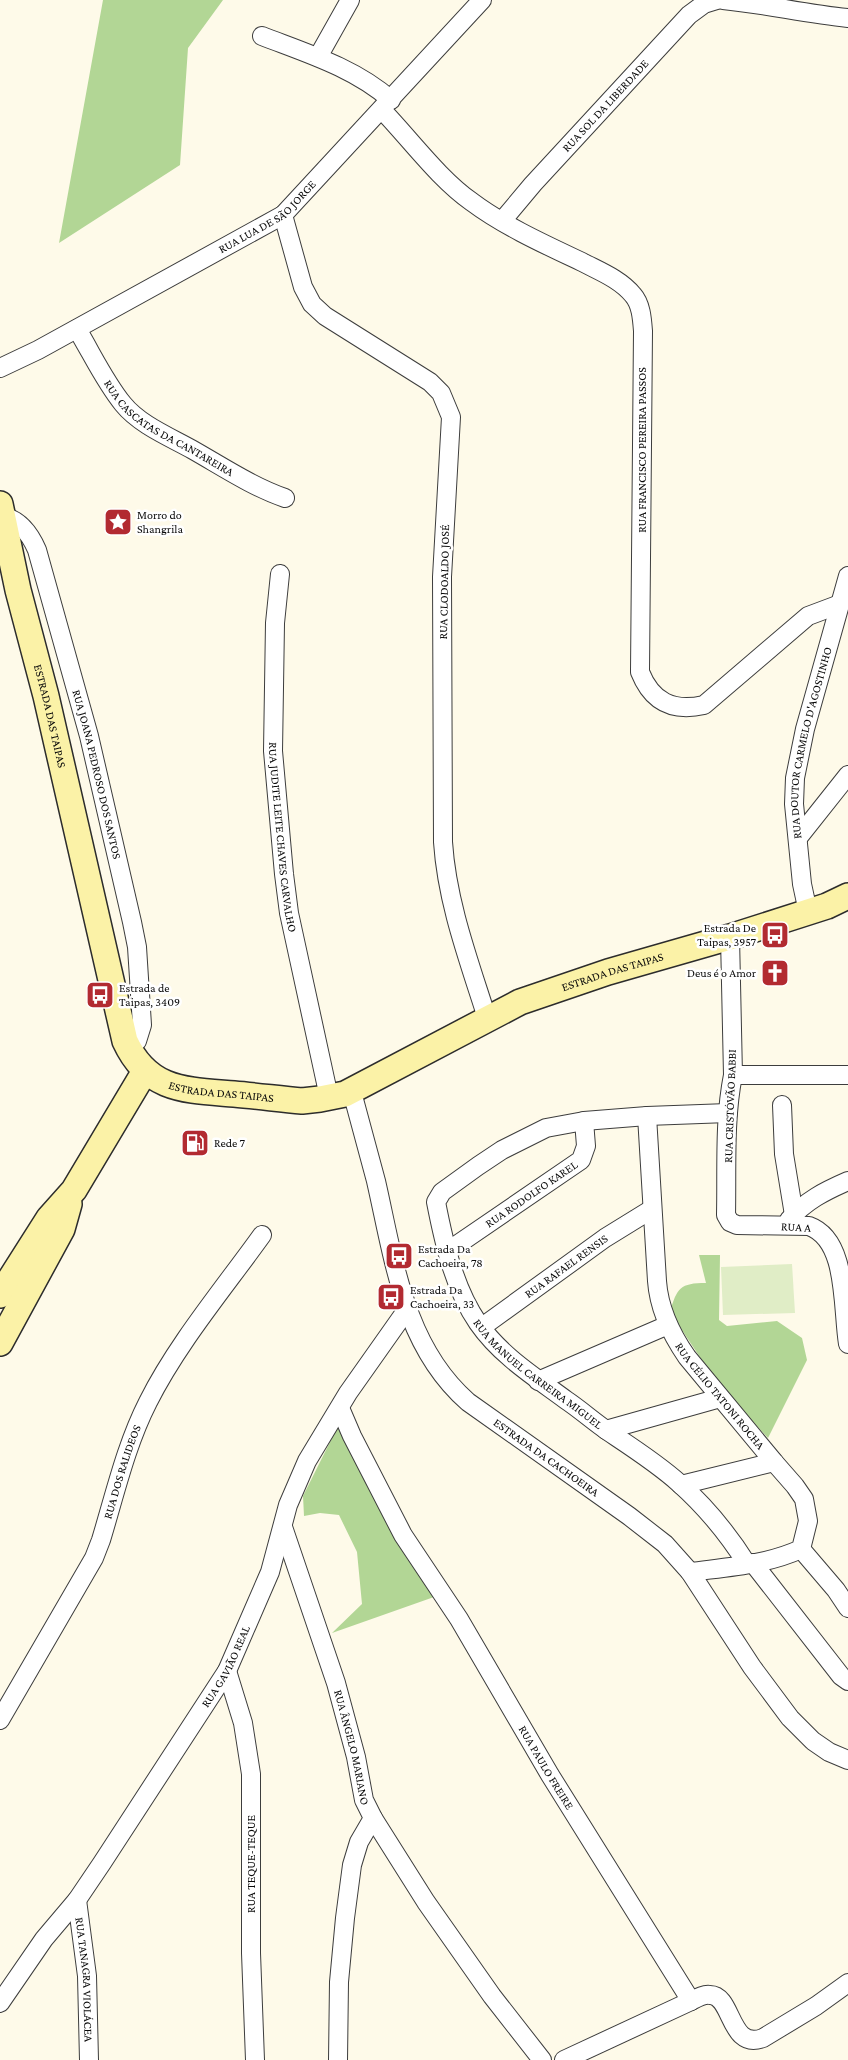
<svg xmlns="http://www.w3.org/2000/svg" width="848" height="2060" viewBox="0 0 848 2060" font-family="'Crimson Pro',serif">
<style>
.forest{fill:#b2d695}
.pitch{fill:#e0edc6}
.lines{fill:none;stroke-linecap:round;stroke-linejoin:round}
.street-casing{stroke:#3d3d3d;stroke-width:20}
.secondary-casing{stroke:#2c2c2c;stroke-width:28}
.street{stroke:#fff;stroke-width:18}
.secondary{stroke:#fbf2a7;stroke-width:25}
.labels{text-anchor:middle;stroke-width:5;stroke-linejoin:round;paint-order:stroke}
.street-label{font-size:12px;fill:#0a0a0a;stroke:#fff}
.poi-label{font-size:12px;fill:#0a0a0a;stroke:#fff;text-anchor:start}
</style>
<rect width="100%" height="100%" fill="#fefae9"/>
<g class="forest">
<polygon points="103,0 223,0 188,48 180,165 59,243"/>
<path d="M699 1255H720L719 1320 727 1326 777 1321 802 1338 807 1360 768 1438 717 1383 670 1312C677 1288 680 1283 706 1283Z"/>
<polygon points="340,1422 434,1597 332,1633 362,1604 357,1552 339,1515 320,1513 304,1516 303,1496"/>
</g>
<polygon class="pitch" points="792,1264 795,1313 723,1315 721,1267"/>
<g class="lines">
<defs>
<g id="street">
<path d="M723 0C765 4 806 14 848 18"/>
<path d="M262 36C306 53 355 68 391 100"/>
<polyline points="318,57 350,0"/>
<path d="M382 110C410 139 439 179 472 202 504 226 546 245 582 262 599 271 620 279 633 295 641 304 642 318 643 331L640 672C652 702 673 712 704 705L808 616 840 604"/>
<path d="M283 215 303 287 312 304 325 316 430 382 441 393 451 417 442 577 443 842C447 903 469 961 487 1018"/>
<path id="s1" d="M502 221 533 184 689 15 704 4 717 0"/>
<path id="s2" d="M77 329C92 354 105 382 123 404 140 425 170 437 193 450 223 467 253 487 285 498"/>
<path id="s3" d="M0 368 38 350 283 215 482 0"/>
<path id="s4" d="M0 516C19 518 30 534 37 550L89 736 132 922 137 947 142 1025 137 1041 129 1049"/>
<path id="s5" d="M280 574 275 623 273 751 284 874 289 913 329 1097"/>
<polyline points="798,838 848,775"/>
<path id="s6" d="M808 912 802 884 794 804 795 778 805 729 848 576"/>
<path d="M730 937 733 1075C724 1120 727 1169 726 1215L730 1222 737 1225 809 1226C848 1240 842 1307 848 1344"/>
<polyline points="733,1075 848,1075"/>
<path id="s7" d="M352 1092C360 1122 368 1151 376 1181 394 1260 404 1346 468 1402L629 1516 665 1544 690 1572 752 1667 790 1718 813 1741 829 1752 848 1760"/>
<polyline points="782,1105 784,1154 794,1215"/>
<path id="s8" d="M728 1113 647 1116 584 1121 546 1128 502 1150 478 1166 442 1192 436 1202C444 1243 454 1288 478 1323 501 1356 535 1377 566 1400 581 1410 594 1422 609 1432 633 1448 658 1464 679 1483 706 1507 728 1534 747 1564"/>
<path id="s9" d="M647 1116 657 1281C659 1310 671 1334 687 1357L774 1462 795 1486 804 1499 808 1521 801 1549C766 1565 728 1567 690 1572"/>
<path d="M789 1220C805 1201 825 1191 848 1181"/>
<path id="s10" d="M448 1251 581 1160 586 1146 584 1121"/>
<path id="s11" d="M482 1327 605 1238 652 1209"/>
<polyline points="538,1381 668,1325"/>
<path id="s12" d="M340 1408 352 1436 403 1535 459 1619 550 1775 691 2001"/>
<polyline points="606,1430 720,1398"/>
<polyline points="681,1485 774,1462"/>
<path id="s13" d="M283 1527 336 1683 356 1757 364 1800 373 1818 359 1842 352 1865 345 1918 339 1982 338 2060"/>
<polyline points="801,1549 836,1590 848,1608"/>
<polyline points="753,1563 841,1676 848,1681"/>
<polyline points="227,1671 243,1723 251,1774 251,1953 255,2060"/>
<path id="s14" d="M0 1720 94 1558 101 1540C115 1494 126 1445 148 1402 177 1344 224 1288 262 1235"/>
<polyline points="373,1818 426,1902 492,1996 542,2060"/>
<path id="s15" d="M77 1900 87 1976 89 2060"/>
<path id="s16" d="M0 2003 44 1939 77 1900 102 1863 227 1671 270 1572 288 1505 307 1461 348 1393 408 1308"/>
<path d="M564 2060 691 2001C697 1998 704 1994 710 1995 733 1995 729 2051 763 2038L816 2006 848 1983"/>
</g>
<g id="secondary">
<path id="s17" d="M0 504 18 590 46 696 125 1041C148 1091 185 1090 234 1094 257 1096 280 1099 302 1101L320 1099 345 1094 520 1002 608 972 730 937 827 906 848 896"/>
<polyline points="0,1295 49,1218 74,1190 145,1071"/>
<polyline points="0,1343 62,1229 69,1204"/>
</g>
</defs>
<use href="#street" class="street-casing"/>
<use href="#secondary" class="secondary-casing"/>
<use href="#street" class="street"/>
<use href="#secondary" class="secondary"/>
</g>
<defs>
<symbol id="sight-square" viewBox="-11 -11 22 22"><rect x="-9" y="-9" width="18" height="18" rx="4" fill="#b22a31" stroke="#fff"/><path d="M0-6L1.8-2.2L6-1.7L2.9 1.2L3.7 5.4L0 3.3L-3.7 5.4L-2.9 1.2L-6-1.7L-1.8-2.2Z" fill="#fff"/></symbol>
<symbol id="bus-square" viewBox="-11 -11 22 22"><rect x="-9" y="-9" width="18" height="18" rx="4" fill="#b22a31" stroke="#fff"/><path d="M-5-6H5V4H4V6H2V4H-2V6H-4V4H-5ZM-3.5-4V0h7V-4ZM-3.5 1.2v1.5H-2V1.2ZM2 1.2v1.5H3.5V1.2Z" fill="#fff"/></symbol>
<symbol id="church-square" viewBox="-11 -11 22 22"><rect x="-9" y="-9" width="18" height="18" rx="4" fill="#b22a31" stroke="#fff"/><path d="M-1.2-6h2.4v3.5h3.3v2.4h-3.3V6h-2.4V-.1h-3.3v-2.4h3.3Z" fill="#fff"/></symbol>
<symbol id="fuel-square" viewBox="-11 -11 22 22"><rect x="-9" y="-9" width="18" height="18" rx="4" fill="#b22a31" stroke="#fff"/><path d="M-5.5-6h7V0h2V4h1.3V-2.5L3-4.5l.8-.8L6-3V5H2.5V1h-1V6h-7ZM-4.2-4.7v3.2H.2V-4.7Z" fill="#fff"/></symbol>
</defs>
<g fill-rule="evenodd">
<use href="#sight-square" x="102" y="506" width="32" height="32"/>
<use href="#bus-square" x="759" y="919" width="32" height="32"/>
<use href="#church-square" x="759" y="957" width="32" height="32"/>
<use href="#bus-square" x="84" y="979" width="32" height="32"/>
<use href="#fuel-square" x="179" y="1127" width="32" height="32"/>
<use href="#bus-square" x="383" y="1240" width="32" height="32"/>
<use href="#bus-square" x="375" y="1281" width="32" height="32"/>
</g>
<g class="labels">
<g class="street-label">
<text dy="4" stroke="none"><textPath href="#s1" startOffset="155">RUA SOL DA LIBERDADE</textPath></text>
<text dy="4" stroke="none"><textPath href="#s3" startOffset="308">RUA LUA DE SÃO JORGE</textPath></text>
<text dy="4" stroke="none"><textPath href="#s2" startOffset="139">RUA CASCATAS DA CANTAREIRA</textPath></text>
<text transform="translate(642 450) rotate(-90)" y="4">RUA FRANCISCO PEREIRA PASSOS</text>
<text transform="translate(444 582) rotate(-89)" y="4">RUA CLODOALDO JOSÉ</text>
<text dy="4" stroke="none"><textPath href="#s17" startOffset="218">ESTRADA DAS TAIPAS</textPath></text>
<text dy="4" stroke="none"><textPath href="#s6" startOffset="172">RUA DOUTOR CARMELO D'AGOSTINHO</textPath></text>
<text dy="4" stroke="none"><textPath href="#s4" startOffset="285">RUA JOANA PEDROSO DOS SANTOS</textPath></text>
<text dy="4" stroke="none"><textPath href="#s5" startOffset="264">RUA JUDITE LEITE CHAVES CARVALHO</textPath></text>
<text dy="4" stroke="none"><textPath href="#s17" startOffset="1088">ESTRADA DAS TAIPAS</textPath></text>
<text dy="4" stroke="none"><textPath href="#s17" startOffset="668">ESTRADA DAS TAIPAS</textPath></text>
<text transform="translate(730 1106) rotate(-88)" y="4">RUA CRISTÓVÃO BABBI</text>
<text dy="4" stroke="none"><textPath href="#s10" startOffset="101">RUA RODOLFO KAREL</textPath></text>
<text transform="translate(796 1227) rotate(3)" y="4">RUA A</text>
<text dy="4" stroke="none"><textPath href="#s11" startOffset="104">RUA RAFAEL RENSIS</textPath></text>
<text dy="4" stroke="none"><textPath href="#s8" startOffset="525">RUA MANUEL CARREIRA MIGUEL</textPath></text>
<text dy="4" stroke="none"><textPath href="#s9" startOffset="299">RUA CÉLIO TATONI ROCHA</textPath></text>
<text dy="4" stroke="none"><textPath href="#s7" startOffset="432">ESTRADA DA CACHOEIRA</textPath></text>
<text dy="4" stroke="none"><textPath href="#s14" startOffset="278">RUA DOS RALIDEOS</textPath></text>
<text dy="4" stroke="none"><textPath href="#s16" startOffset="406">RUA GAVIÃO REAL</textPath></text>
<text dy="4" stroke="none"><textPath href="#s13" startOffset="231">RUA ÂNGELO MARIANO</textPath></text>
<text dy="4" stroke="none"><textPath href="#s12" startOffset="415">RUA PAULO FREIRE</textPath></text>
<text transform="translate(251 1864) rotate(-90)" y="4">RUA TEQUE-TEQUE</text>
<text dy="4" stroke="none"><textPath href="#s15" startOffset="80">RUA TANAGRA VIOLÁCEA</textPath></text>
</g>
<g class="poi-label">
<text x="137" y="519">Morro do<tspan x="137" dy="14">Shangrila</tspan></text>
<text x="756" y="932" text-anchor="end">Estrada De<tspan x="756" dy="14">Taipas, 3957</tspan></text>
<text x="756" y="977" text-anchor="end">Deus é o Amor</text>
<text x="119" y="992">Estrada de<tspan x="119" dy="14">Taipas, 3409</tspan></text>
<text x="214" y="1147">Rede 7</text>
<text x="418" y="1253">Estrada Da<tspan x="418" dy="14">Cachoeira, 78</tspan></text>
<text x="410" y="1294">Estrada Da<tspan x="410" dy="14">Cachoeira, 33</tspan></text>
</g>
</g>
</svg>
